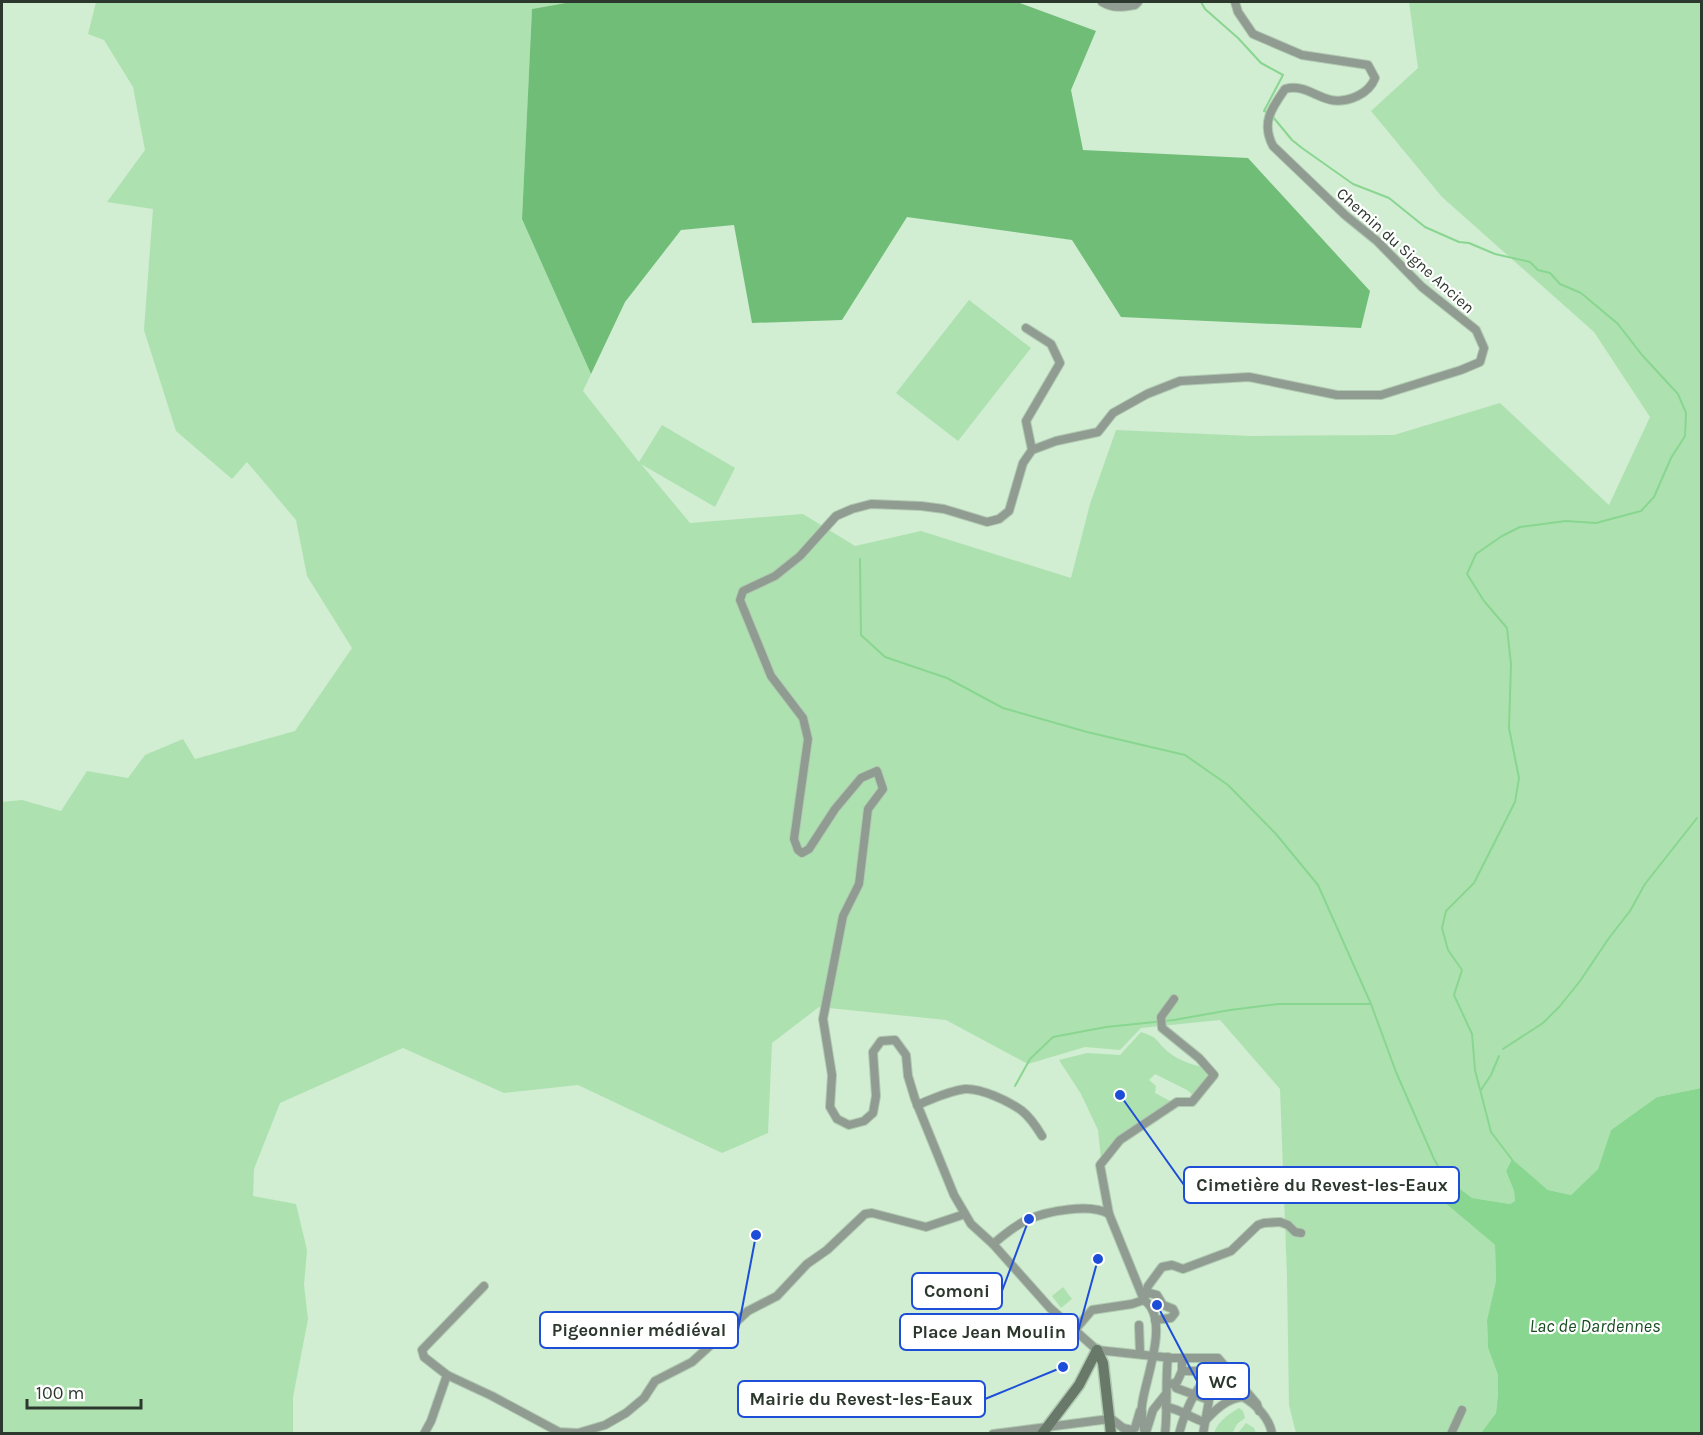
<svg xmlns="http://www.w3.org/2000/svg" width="1703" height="1435" viewBox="0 0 1703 1435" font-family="Karla,sans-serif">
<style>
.green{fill:#ade2b0}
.forest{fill:#70bd78}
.water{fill:#89d690}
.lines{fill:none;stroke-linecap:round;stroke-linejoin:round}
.stream{stroke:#89d690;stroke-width:2}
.street-casing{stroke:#b0c9b1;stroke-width:10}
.secondary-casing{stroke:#b0c9b1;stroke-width:13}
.street{stroke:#909c91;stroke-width:8}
.secondary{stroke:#687969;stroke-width:10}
.labels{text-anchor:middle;stroke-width:4.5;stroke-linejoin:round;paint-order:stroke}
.street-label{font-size:16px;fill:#2c382d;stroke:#fff}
.water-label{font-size:18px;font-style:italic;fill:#164c1f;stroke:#fff}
.leader{fill:none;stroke:#1d4ed8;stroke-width:2}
.callout-dot{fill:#1d4ed8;stroke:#fff;stroke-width:2}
.callout{fill:#fff;stroke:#1d4ed8;stroke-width:2}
.callout-label{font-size:18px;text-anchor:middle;font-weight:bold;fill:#2c382d}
</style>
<rect width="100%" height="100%" fill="#d1edd2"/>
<g class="green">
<polygon points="96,2 571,2 532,9 522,219 591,374 583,391 639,462 662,425 735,468 715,507 641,464 690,523 803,514 855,546 921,531 1071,578 1090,504 1116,430 1251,436 1394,435 1500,403 1609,505 1650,417 1594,332 1442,197 1371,111 1418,68 1409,2 1701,2 1701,1088 1657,1097 1611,1130 1598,1169 1571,1195 1548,1190 1512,1159 1506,1171 1514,1191 1515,1201 1510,1204 1472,1198 1454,1184 1444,1202 1495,1245 1496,1281 1487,1320 1488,1348 1498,1375 1498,1394 1496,1413 1481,1433 1296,1433 1289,1405 1287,1277 1280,1089 1220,1020 1141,1028 1120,1050 1085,1047 1028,1064 946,1020 819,1007 772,1043 768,1133 722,1153 578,1085 504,1093 403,1048 280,1103 254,1169 253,1196 296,1204 307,1250 304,1285 308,1319 293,1397 293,1433 2,1433 2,802 22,800 61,811 87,771 128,778 145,755 183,739 195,759 295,731 352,648 307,576 296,520 247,462 232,479 176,431 144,330 153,209 107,202 145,150 133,87 104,40 88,34"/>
<polygon points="969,300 1031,348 958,441 896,393"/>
<path d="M1141 1032C1158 1038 1153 1037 1164 1048 1173 1058 1191 1065 1203 1067L1209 1077 1195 1097 1187 1090 1155 1074 1149 1080 1156 1086 1155 1093 1172 1102 1101 1159 1098 1130 1081 1094 1059 1060 1087 1053 1120 1055Z"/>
<polygon points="1063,1287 1072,1299 1061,1308 1052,1296"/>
<path d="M1239 1408 1243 1411 1245 1418 1237 1424 1233 1432 1238 1433 1246 1423 1254 1428 1256 1433H1214C1218 1421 1228 1415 1239 1408Z"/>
</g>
<polygon class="forest" points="571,2 1017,2 1096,31 1071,90 1083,150 1248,158 1370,291 1361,328 1121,317 1072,240 907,217 842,320 752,323 734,225 681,230 625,302 591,374 522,219 532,9"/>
<polygon class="water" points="1701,1088 1701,1433 1481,1433 1496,1413 1498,1394 1498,1375 1488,1348 1487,1320 1496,1281 1495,1245 1444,1202 1447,1182 1454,1184 1472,1198 1510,1204 1515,1201 1514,1191 1506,1171 1512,1159 1548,1190 1571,1195 1598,1169 1611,1130 1657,1097"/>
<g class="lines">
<g class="stream">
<polyline points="1201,2 1205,9 1238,38 1261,63 1283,75 1264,111 1267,112"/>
<polyline points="1273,117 1292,140 1302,148 1353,184 1389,198 1425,227 1459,242 1469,243 1495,254 1530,262 1538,270 1550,273 1560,284 1581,293 1618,324 1642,355 1678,394 1686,413 1685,436 1671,458 1654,497 1641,511 1596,523 1566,521 1520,527 1502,536 1476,554 1467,574 1484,601 1507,628 1511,664 1509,728 1519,778 1515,802 1474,883 1446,911 1442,928 1448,950 1462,970 1454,995 1472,1034 1475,1070 1491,1132 1513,1161"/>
<polyline points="860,559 861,635 885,657 947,678 1003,708 1087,732 1185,755 1228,785 1276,834 1318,885 1371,1004 1396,1072 1434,1159 1448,1184"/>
<polyline points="1503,1049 1543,1023 1560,1006 1580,981 1609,938 1630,911 1645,884 1697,818"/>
<polyline points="1015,1086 1030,1059 1053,1037 1106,1027 1174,1020 1230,1010 1279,1004 1371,1004"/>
<polyline points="1481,1090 1491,1075 1499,1056"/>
</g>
<defs>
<g id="street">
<path d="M1102 2C1114 9 1123 7 1135 5L1138 2"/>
<polyline points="1026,328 1051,344 1060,363 1026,421 1032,450 1023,463 1009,511 999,519 987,522 944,509 921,506 871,504 852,509 836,516 800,556 775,576 743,591 740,600 771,676 803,718 808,739 794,839 798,850 802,853 809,849 835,809 861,778 877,771 883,789 868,809 859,884 843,916 823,1019 832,1075 830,1107 837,1119 849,1125 864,1121 873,1113 876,1096 873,1052 881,1041 895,1040 906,1055 908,1076 915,1099 954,1195 971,1224 993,1244 1050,1308 1097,1350 1172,1358 1218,1358 1257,1404 1259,1411"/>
<path d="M1032 450 1056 441 1098 432 1113 413 1147 394 1180 381 1249 377 1337 395H1381L1461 370 1480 362 1484 348 1476 330 1422 287 1377 241 1345 215 1273 146C1261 123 1271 109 1285 89 1303 84 1314 96 1331 100 1348 103 1369 94 1375 78L1368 65 1302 55 1253 34 1238 12 1235 2"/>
<path d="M917 1105C933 1099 948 1091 965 1089 981 1088 1008 1101 1021 1110 1030 1117 1036 1126 1042 1136"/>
<path d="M993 1244C1004 1235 1014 1226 1027 1220 1047 1211 1090 1203 1109 1214"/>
<polyline points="484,1286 422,1350 424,1357 447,1375 492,1396 559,1432 578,1433 605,1425 626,1413 644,1398 655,1381 692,1362 748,1311 777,1296 807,1264 827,1250 865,1214 872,1213 926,1227 965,1214"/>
<polyline points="1145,1295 1149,1293 1157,1295 1163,1305 1173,1309 1175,1313 1171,1318 1155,1320"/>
<polyline points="1144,1299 1148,1286 1162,1267 1172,1265 1183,1269 1231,1251 1258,1225 1264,1223 1280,1222 1288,1225 1295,1232 1301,1233"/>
<polyline points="1139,1325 1140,1353"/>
<polyline points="1074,1331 1092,1310 1132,1304 1144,1300"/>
<polyline points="1182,1371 1196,1371 1207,1375"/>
<polyline points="1175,1383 1176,1388 1209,1400 1203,1434"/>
<polyline points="1171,1384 1177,1382 1182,1371 1182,1358"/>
<path d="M1166 1407C1180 1409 1191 1418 1204 1422 1214 1411 1227 1398 1243 1397 1256 1404 1270 1419 1272 1434"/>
<polyline points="1109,1417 1123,1428 1132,1430 1135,1428 1140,1411"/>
<polyline points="1146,1432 1153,1410 1165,1395"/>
<polyline points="424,1434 431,1421 447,1375"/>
<polyline points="993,1434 1109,1419"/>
<path d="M1145 1434C1143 1424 1141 1415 1142 1405 1145 1379 1171 1319 1144 1300L1109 1214 1100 1165 1120 1140 1177 1102H1192L1214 1075 1199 1058 1162 1028 1161 1017 1174 999"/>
<path d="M1165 1434C1168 1408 1165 1383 1168 1357"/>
<path d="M1179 1434C1186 1406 1199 1381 1221 1363"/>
<polyline points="1451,1434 1462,1410"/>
</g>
<g id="secondary">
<polyline points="1097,1350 1103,1363 1111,1434"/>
<polyline points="1042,1434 1079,1385 1097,1350"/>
</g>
</defs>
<use href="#street" class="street-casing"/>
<use href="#secondary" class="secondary-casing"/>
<use href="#street" class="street"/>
<use href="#secondary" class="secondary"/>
</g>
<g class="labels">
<g class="street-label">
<text transform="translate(1406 250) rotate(42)" y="6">Chemin du Signe Ancien</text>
</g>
<g class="water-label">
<text x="1595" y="1332">Lac de Dardennes</text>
</g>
</g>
<path class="leader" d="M1120 1095L1184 1185M1029 1219L1002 1291M756 1235L738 1330M1098 1259L1078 1332M1157 1305L1197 1381M1063 1367L985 1399"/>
<g class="callout-dot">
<circle cx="1120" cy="1095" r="6"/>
<circle cx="1029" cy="1219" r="6"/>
<circle cx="756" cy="1235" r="6"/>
<circle cx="1098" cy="1259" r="6"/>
<circle cx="1157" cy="1305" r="6"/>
<circle cx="1063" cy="1367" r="6"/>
</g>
<g class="callout">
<rect x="1184" y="1167" width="275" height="36" rx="6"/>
<rect x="912" y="1273" width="90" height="36" rx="6"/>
<rect x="540" y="1312" width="198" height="36" rx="6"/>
<rect x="900" y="1314" width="178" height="36" rx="6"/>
<rect x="1197" y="1363" width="52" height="36" rx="6"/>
<rect x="738" y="1381" width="247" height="36" rx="6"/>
</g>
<g class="callout-label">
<text x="1322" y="1191">Cimetière du Revest-les-Eaux</text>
<text x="957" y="1297">Comoni</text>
<text x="639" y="1336">Pigeonnier médiéval</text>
<text x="989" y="1338">Place Jean Moulin</text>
<text x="1223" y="1388">WC</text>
<text x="861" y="1405">Mairie du Revest-les-Eaux</text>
</g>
<rect width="1703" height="1435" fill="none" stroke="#2c382d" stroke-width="6"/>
<path d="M27 1399v9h114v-9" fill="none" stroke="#2c382d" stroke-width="3"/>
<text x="36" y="1399" font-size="18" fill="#2c382d" stroke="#ffffff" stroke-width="4.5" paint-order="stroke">100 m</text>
</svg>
